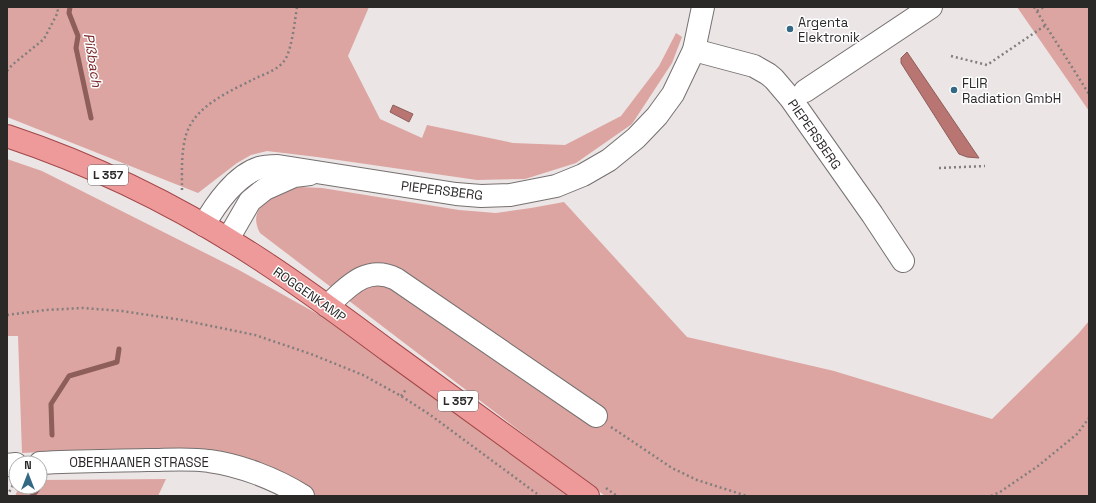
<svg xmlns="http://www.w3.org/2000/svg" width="1096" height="503" viewBox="0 0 1096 503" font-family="'Space Grotesk',sans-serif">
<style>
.green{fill:#dda5a1}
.water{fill:#b87571;stroke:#8e5e5b}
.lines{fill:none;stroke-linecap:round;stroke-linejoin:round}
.stream{stroke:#8e5e5b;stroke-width:5}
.minor-casing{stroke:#767170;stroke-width:24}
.major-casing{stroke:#a24647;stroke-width:24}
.path{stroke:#827e7e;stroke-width:2.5;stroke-dasharray:2 3;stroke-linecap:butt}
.minor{stroke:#fff;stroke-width:22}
.major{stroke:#ee9a9a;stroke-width:22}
.poi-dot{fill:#336984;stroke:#fff;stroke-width:1.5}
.labels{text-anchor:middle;stroke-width:3;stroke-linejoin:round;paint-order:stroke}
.shield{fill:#fff;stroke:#6b6968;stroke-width:1}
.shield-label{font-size:12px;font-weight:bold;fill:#2b2928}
.poi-label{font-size:13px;fill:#2b2928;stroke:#fff;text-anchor:start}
.street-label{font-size:13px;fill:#2b2928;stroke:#fff}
.water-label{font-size:14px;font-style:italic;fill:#782527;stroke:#fff}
</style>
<rect width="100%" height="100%" fill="#ebe5e5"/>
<g class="green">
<polygon points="7,7 369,7 348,56 380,119 422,138 427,125 513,143 565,145 621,116 659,66 676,33 682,37 672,63 632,124 576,163 525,179 477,180 317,157 267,151 251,155 237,163 198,193 7,117"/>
<polygon points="1017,7 1089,7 1089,111"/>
<polygon points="7,159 42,171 237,269 350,332 572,496 316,496 288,476 186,451 98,449 22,453 18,336 7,336"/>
<path d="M300 187 322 188 459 210 496 213 531 208 564 202 687 337 834 371 992 419 1078 334 1089 321V496H605L260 233C252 218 257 208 270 198 273 196 277 192 281 191 286 188 294 188 300 187Z"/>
<polygon points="166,479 158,496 15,496 19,487 40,487 40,480"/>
</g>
<g class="water">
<polygon points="907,52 979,158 967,157 959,154 901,63 901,58"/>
<polygon points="393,105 413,114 409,122 390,112"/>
</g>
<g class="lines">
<g class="stream">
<polyline points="70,7 69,13 78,36 76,48 91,118"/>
<polyline points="52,435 51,404 69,376 117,362 119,349"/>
<polyline points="32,496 38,489"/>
</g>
<defs>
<g id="minor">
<polyline points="694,50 754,66 768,74 774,79 791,99 872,214 903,261"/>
<polyline points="805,91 931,7"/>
<path d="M204 225C215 205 236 175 259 168 265 166 272 166 278 166L456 194 481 196 510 195 556 186 583 175 609 160 636 138 657 116 673 94 694 50 703 7"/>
<polyline points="228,239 250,201 265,189 294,176 310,174"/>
<path d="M327 306C347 288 366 264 396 279L596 416"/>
<path d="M40 463C76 461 111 461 147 460 166 460 190 458 209 461 240 465 276 479 303 496"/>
<polyline points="7,465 16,464"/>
</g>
<path id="major" d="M7 136C97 166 184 209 264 262 307 290 348 321 390 352 456 400 522 448 588 496"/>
</defs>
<use href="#minor" class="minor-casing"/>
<use href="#major" class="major-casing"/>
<g class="path">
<polyline points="1034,7 1089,94"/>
<polyline points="1037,11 1044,7"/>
<polyline points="951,56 987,65 1046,25"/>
<polyline points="7,71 12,65 44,39 58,12 57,7"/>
<polyline points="939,168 985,166"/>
<path d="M182 190C182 172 181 152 186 135 195 105 231 91 256 78 267 73 280 69 286 58 292 47 295 20 297 7"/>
<polyline points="7,315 46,310 83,308 122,311 182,320 255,335 311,354 363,375 401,396 429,414 540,496"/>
<polyline points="401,396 407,388"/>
<polyline points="611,427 672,468 697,480 747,496"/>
<polyline points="606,488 617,496"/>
<polyline points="7,496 14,483"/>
<polyline points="991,496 1000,492 1038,466 1077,434 1089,418"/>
</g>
<use href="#minor" class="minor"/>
<use href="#major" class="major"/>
</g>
<g class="poi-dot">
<circle cx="790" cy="29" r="4"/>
<circle cx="954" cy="90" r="4"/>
</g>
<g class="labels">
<g class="shield">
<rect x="88" y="165" width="40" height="20" rx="3"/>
<rect x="438" y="391" width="40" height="20" rx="3"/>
</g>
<g class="shield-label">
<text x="108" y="179">L 357</text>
<text x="458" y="405">L 357</text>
</g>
<g class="poi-label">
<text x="798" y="27">Argenta<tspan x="798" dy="15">Elektronik</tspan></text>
<text x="962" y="88">FLIR<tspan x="962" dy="15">Radiation GmbH</tspan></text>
</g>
<g class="street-label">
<text transform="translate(815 134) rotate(55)" y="5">PIEPERSBERG</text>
<text transform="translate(442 190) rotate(7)" y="5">PIEPERSBERG</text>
<text transform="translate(310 294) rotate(35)" y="5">ROGGENKAMP</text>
<text x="139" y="467">OBERHAANER STRASSE</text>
</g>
<g class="water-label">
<text transform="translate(93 60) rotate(81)" y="5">Pißbach</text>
</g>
</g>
<rect width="1096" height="503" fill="none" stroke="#2b2928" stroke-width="16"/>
<g transform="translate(28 475)"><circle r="19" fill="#ffffff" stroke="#aaa9a9"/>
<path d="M0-3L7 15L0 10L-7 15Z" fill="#336984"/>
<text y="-6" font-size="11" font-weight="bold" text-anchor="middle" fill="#2b2928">N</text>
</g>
</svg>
